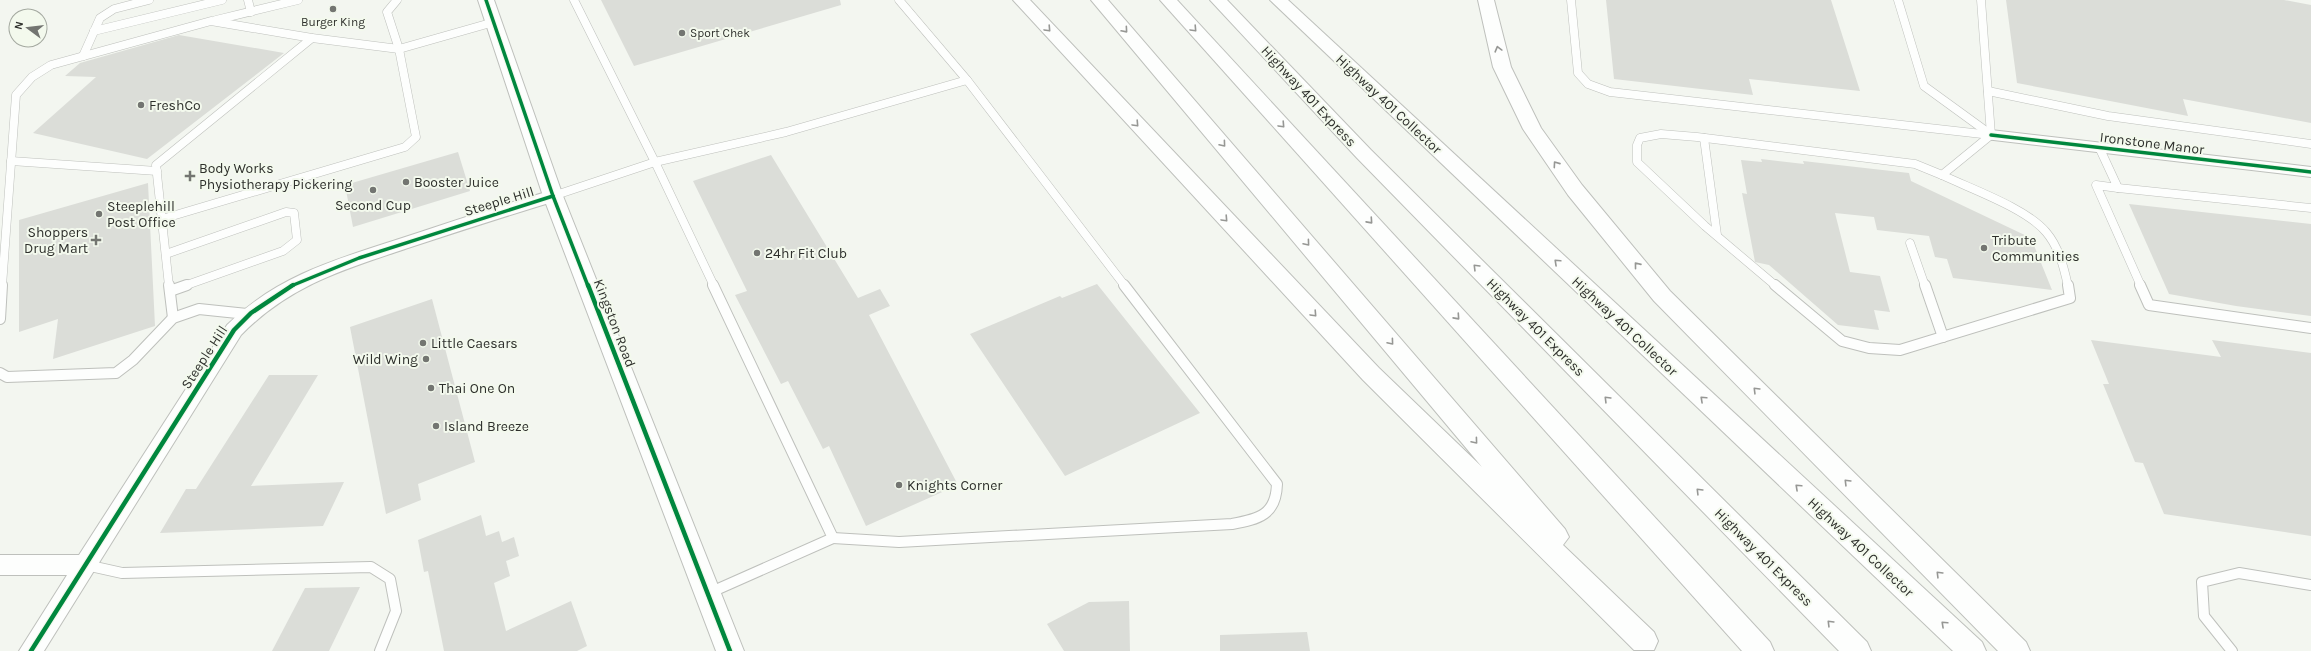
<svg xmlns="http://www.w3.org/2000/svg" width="2311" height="651" viewBox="0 0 2311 651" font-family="Karla,sans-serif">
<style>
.building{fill:#dbddd8}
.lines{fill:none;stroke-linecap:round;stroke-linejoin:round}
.lane-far1-casing{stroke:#bec0bc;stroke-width:9}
.lane-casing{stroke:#bec0bc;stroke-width:12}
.street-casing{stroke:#bec0bc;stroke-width:2}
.primary-casing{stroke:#bec0bc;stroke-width:2}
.highway-casing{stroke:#bec0bc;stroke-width:2}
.lane-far1{stroke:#fdfefd;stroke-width:8}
.lane{stroke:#fdfefd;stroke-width:10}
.street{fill:#fdfefd;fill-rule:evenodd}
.primary{fill:#fdfefd;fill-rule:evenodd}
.highway{fill:#fdfefd;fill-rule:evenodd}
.cycleway-far1-casing{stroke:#f3f9ed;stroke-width:5.5}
.cycleway-casing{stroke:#f3f9ed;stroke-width:7}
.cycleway-far1{stroke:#00873e;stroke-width:3.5}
.cycleway{stroke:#00873e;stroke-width:4.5}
.oneway{stroke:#969794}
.poi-dot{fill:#737571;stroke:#f3f9ed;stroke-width:1.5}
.labels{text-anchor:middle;stroke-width:4;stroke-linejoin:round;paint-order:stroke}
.far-poi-label{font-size:12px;fill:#2e302c;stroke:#f3f9ed}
.street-label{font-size:14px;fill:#2e302c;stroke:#f3f9ed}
.poi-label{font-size:14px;fill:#2e302c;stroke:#f3f9ed;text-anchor:start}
</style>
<rect width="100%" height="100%" fill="#f3f6f0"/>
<g class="building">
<polygon points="601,0 840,0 841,5 634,66"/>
<polygon points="1606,0 1831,0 1860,91 1749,79 1753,95 1614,79"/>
<polygon points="2006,0 2284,0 2311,5 2311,123 2183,99 2188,116 2017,83"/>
<polygon points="179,35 284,53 147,159 33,133 96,77 65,76 80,63"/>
<polygon points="458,152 470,191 353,227 345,185"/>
<polygon points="771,155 858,298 880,289 890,306 869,315 958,485 866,526 829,446 823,449 788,381 781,384 735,295 747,291 693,181"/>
<polygon points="1761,159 1804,164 1803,161 1909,173 1911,181 2031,238 2052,290 1953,278 1947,259 1935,257 1929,236 1877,230 1874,217 1835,213 1850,272 1880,276 1890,312 1874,310 1879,330 1838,325 1769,265 1755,262 1742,193 1747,194 1741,160 1762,162"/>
<polygon points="148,183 155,326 53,359 58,319 19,332 19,220"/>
<polygon points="2129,204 2311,224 2311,316 2236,306 2169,294"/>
<polygon points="1097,284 1200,413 1065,476 970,334 1060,296 1062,298"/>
<polygon points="432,299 475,462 418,484 421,500 386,514 350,327"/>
<polygon points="2091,340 2221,357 2212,340 2311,353 2311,536 2164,514 2143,463 2135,462 2103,384 2109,384"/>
<polygon points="269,375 318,375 251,486 344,482 323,526 160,533 186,489 196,489"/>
<polygon points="481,515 486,536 499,531 502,542 514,537 519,556 506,561 510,576 494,583 506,631 571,601 587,646 577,651 444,651 428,571 424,572 418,540"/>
<polygon points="360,587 329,651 272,651 305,588"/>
<polygon points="1129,601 1130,651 1064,651 1047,624 1089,602"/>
<polygon points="1307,632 1310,651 1220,651 1220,635"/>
</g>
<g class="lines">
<defs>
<g id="lane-far1">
<polyline points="248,0 251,12"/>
<polyline points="574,0 655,162 714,286"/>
<polyline points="899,0 967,80"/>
<polyline points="1571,0 1578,73 1588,84 1610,92 1991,135"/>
<polyline points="1898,0 1924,86 1990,134"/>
<polyline points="1981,0 1991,135"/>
<polyline points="216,20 298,0"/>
<polyline points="94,31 222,0"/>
<polyline points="83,56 100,18 114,9 149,0"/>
<polyline points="1988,91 2108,116 2311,144"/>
<polyline points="1704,138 1717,235"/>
<polyline points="2099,147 2118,188 2096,185 2141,286"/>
<polyline points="11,161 157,171"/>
<path d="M1942 175C1971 189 2026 208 2046 232 2059 247 2064 268 2068 286"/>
<polyline points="1942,175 1991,135"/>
<polyline points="2118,188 2311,208"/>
<polyline points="553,196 655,162 786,132 967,80 1125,286"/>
<polyline points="162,219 405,147 416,137 399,49 387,12 397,0"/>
<polyline points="1910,243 1925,286"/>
<polyline points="166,254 286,212 294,213 297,240 283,251 184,286"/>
<polyline points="2,286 16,95 32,77 51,65 211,21 312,38 399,49 494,22"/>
<polyline points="169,286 156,165 312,38"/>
<polyline points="1776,286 1705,226 1637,162 1637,145 1640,138 1661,134 1697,137 1915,164 1942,175"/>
</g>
<g id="lane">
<polyline points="169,285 173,318"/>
<polyline points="1775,285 1842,341 1869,348 1900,350 2070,298 2068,285"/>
<polyline points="1925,285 1943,337"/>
<polyline points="2140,285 2149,305 2311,328"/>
<polyline points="170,291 187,285"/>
<polyline points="0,319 2,285"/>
<polyline points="0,373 7,377 116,373 133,360 173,318 199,309 247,314"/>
<path d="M833 538 899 542 1232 524C1259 519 1276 515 1277 484L1124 285"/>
<polyline points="86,565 122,573 371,567 390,579 396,611 380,651"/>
<polyline points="709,593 833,538 713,285"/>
<polyline points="2232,651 2204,616 2202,582 2239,573 2311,585"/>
</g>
<g id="street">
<polygon points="1991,130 2311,167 2311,177 1985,139 1983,135 1985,131"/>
<path d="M553 190 559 192 562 196 559 200C509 215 460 231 411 247 346 269 291 284 241 335L44 651H19L67 575H0V555H79L227 325C277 276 334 260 399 239 450 222 501 205 553 190Z"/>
</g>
<polygon id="primary" points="478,0 494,0 563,196 744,651 716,651 543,196"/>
<g id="highway">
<polygon points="1013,0 1030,0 1379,368 1482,467 1091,0 1108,0 1565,529 1569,537 1563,545 1654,632 1658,641 1654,650 1634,650 1363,380"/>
<polygon points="1160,0 1177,0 1770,642 1774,651 1742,651"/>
<polygon points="1210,0 1227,0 1371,150 1867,642 1871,651 1839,651 1357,158"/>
<polygon points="1270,0 1288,0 1982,642 1986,651 1953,651"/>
<polygon points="1478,0 1494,0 1511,67 1541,128 1582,185 1670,291 2026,642 2030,651 1998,651 1654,301 1568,195 1523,129 1493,67"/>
</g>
</defs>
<use href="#lane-far1" class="lane-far1-casing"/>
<use href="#lane" class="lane-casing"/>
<use href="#street" class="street-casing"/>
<use href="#primary" class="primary-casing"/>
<use href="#highway" class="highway-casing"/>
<use href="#lane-far1" class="lane-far1"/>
<use href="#lane" class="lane"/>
<use href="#street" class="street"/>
<use href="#primary" class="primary"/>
<use href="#highway" class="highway"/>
<defs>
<g id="cycleway-far1">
<polyline points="486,0 553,196 588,286"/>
<polyline points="1991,135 2311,172"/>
<polyline points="291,286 359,258 553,196"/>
</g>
<g id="cycleway">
<polyline points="588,285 730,651"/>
<polyline points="31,651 234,330 251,313 293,285"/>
</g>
</defs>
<use href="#cycleway-far1" class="cycleway-far1-casing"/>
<use href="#cycleway" class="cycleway-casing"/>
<use href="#cycleway-far1" class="cycleway-far1"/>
<use href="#cycleway" class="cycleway"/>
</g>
<defs><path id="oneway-chevron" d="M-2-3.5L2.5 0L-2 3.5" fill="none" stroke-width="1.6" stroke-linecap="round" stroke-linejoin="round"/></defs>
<g class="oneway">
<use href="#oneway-chevron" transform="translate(1048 29) rotate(47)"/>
<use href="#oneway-chevron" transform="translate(1194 29) rotate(47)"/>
<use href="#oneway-chevron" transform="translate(1125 30) rotate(49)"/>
<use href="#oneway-chevron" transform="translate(1498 49) rotate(-105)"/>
<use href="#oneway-chevron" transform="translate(1136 124) rotate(47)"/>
<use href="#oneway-chevron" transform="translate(1282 125) rotate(47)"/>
<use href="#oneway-chevron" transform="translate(1223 144) rotate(50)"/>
<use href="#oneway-chevron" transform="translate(1556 164) rotate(-125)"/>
<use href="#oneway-chevron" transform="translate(1225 219) rotate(47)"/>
<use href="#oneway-chevron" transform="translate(1370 221) rotate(48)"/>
<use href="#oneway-chevron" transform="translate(1307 243) rotate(50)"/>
<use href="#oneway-chevron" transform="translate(1557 262) rotate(-137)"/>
<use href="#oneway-chevron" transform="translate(1637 265) rotate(-129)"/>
<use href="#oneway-chevron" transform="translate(1476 267) rotate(-135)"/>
<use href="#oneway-chevron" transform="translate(1314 314) rotate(47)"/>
<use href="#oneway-chevron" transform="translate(1457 317) rotate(48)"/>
<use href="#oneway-chevron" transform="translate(1391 342) rotate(50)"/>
<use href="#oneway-chevron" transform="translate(1756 390) rotate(-135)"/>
<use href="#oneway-chevron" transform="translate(1607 399) rotate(-135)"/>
<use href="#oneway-chevron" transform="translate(1703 399) rotate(-137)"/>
<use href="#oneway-chevron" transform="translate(1475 441) rotate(50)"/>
<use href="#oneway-chevron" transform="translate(1847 482) rotate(-135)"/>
<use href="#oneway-chevron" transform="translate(1798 487) rotate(-137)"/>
<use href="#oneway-chevron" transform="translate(1699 491) rotate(-135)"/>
<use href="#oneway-chevron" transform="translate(1939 574) rotate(-135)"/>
<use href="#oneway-chevron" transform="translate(1830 623) rotate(-135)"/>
<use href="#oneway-chevron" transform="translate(1944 624) rotate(-137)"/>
</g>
<g class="poi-dot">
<circle cx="333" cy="9" r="4"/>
<circle cx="682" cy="33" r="4"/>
<circle cx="141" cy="105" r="4"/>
<path d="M188 170h4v4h4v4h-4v4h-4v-4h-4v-4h4z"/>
<circle cx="406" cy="182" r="4"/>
<circle cx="373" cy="190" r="4"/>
<circle cx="99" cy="214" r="4"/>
<path d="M94 234h4v4h4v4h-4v4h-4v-4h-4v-4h4z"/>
<circle cx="1984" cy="248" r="4"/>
<circle cx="757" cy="253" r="4"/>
<circle cx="423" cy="343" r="4"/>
<circle cx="426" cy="359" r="4"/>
<circle cx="431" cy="388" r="4"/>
<circle cx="436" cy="426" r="4"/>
<circle cx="899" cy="485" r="4"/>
</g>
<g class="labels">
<g class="far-poi-label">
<text x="333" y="26">Burger King</text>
<text x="690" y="37" text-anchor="start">Sport Chek</text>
</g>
<g class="street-label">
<text transform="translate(1309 96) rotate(47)" y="5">Highway 401 Express</text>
<text transform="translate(1389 104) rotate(43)" y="5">Highway 401 Collector</text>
<text transform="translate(2152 143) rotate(7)" y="5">Ironstone Manor</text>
<text transform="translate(499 201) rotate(-17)" y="5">Steeple Hill</text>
<text transform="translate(615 323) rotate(69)" y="5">Kingston Road</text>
<text transform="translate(1625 326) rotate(43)" y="5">Highway 401 Collector</text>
<text transform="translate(1536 327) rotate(45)" y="5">Highway 401 Express</text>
<text transform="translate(204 357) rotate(-57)" y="5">Steeple Hill</text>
<text transform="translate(1861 547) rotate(43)" y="5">Highway 401 Collector</text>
<text transform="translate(1764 557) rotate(45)" y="5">Highway 401 Express</text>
</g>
<g class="poi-label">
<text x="149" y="110">FreshCo</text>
<text x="199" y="173">Body Works<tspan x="199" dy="16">Physiotherapy Pickering</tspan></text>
<text x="414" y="187">Booster Juice</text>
<text x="373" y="210" text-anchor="middle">Second Cup</text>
<text x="107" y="211">Steeplehill<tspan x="107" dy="16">Post Office</tspan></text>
<text x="88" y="237" text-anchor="end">Shoppers<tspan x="88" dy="16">Drug Mart</tspan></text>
<text x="1992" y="245">Tribute<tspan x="1992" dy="16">Communities</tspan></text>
<text x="765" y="258">24hr Fit Club</text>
<text x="431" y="348">Little Caesars</text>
<text x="418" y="364" text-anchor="end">Wild Wing</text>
<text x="439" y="393">Thai One On</text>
<text x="444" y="431">Island Breeze</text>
<text x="907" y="490">Knights Corner</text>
</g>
</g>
<g transform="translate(28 28) rotate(285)"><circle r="19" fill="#f3f9ed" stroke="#a4a9a0"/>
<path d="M0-3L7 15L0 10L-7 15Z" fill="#737571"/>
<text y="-6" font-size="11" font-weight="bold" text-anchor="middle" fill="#2e302c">N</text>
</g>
</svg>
